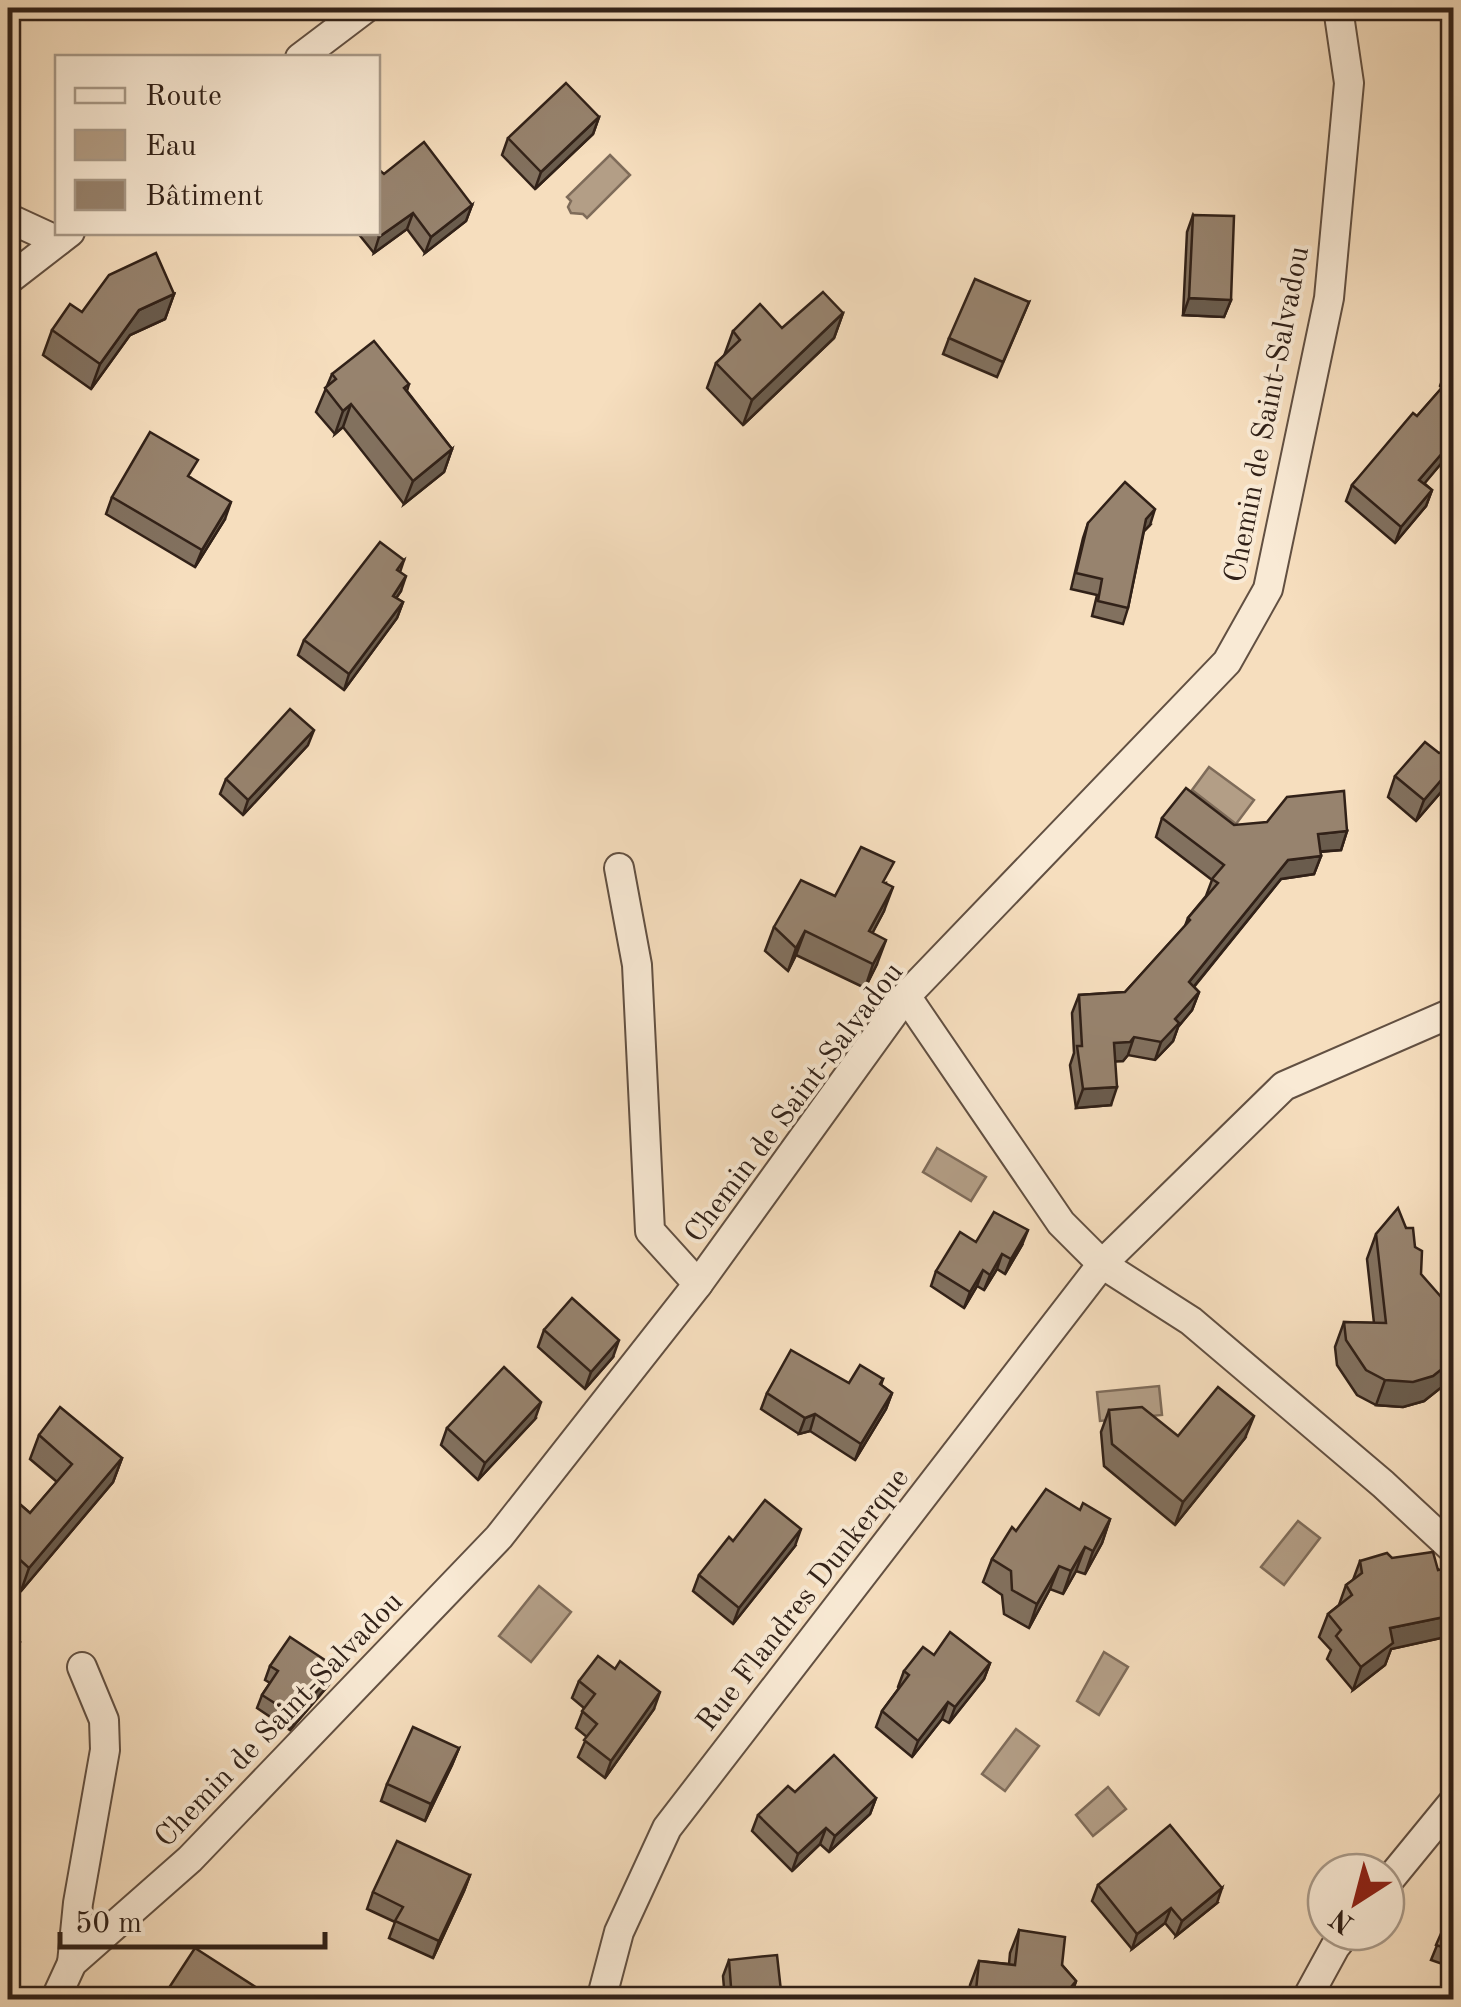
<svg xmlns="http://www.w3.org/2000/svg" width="1461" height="2007" viewBox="0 0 1461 2007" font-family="'Old Standard TT',serif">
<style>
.water{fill:#b39e86;stroke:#7f6c5a;stroke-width:2.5}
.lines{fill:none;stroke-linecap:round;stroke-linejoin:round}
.minor-casing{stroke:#625042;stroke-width:32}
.minor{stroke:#f9ead5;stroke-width:28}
.wall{fill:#82715f;stroke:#312118;stroke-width:2.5}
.shaded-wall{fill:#6a5c4d;stroke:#312118;stroke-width:2.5}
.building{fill:#97836e;stroke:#312118;stroke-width:2.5}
.labels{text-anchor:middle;stroke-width:8;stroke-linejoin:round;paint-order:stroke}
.street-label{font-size:30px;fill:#312118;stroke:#f9ead5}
</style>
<rect width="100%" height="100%" fill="#f6debe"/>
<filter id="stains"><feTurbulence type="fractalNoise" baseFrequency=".002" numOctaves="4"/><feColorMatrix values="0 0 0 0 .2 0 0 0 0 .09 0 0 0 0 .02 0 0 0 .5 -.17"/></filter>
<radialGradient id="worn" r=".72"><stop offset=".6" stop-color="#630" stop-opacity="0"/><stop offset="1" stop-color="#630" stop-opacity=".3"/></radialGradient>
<g class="water">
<polygon points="610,155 630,175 587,218 583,214 571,213 568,207 571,201 567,197"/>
<polygon points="1209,767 1254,800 1236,824 1192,790"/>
<polygon points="937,1148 986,1177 971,1201 923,1172"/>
<polygon points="1159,1386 1162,1415 1100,1421 1097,1392"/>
<polygon points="1298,1521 1320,1538 1284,1585 1261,1567"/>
<polygon points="539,1586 571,1612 531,1662 499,1636"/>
<polygon points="1104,1652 1128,1667 1099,1715 1077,1701"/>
<polygon points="1016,1729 1039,1746 1005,1791 982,1774"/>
<polygon points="1108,1787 1126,1809 1093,1836 1076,1815"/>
</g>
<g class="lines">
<defs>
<g id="minor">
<polyline points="300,58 366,8"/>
<polyline points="8,218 58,241"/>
<polyline points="8,280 70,232"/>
<polyline points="619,868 637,965 650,1231 698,1284"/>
<polyline points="906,996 1061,1223 1102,1264 1191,1321 1383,1484 1454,1550"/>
<polyline points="1386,1884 1454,1801"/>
<polyline points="72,1963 78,1903 105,1750 104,1720 82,1667"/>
<polyline points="55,2000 72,1963 190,1859 499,1537 698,1284 906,996 1227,662 1268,589 1329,298 1349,83 1338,8"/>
<polyline points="601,2000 619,1932 667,1828 1102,1264 1284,1086 1454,1012"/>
<polyline points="1306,2000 1335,1947 1347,1932"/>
</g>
</defs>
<use href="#minor" class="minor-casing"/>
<use href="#minor" class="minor"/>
</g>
<g class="wall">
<polygon points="599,117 593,134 535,189 502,155 508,138"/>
<polygon points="384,174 472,205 466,221 425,253 407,229 374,253 357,232 378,232"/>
<polygon points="1193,215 1231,300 1224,317 1183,315 1187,232"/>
<polygon points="174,294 165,319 130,335 91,389 43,355 52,330 82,312"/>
<polygon points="1029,302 997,377 943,354 949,338"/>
<polygon points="843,313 834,338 743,425 707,388 716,363 724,356 733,331 782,328"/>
<polygon points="1454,361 1449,443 1450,444 1444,460 1424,483 1432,490 1426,506 1395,543 1346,501 1352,485 1417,416 1442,388 1440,386 1446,370"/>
<polygon points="332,374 409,384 407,391 452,449 444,472 404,504 343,427 335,434 316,412"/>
<polygon points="191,478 225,519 195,567 106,514 112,497"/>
<polygon points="1088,523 1150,525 1144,531 1128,608 1123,624 1092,616 1097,595 1071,589 1083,538"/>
<polygon points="404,560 400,572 401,591 396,598 403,602 397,618 344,690 298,655 304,640"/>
<polygon points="308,745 243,815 220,794 226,779"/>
<polygon points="1454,752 1454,802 1441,792 1416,821 1388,797 1395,776 1439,753"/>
<polygon points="1162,818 1234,825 1347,831 1341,850 1320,852 1321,856 1314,874 1281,879 1194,987 1199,992 1192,1010 1178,1027 1173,1041 1155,1060 1128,1055 1123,1061 1115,1061 1111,1105 1076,1108 1070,1065 1074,1053 1072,1013 1079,995 1125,992 1185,926 1188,918 1206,896 1212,880 1156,837"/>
<polygon points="886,883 884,911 872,933 877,964 865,988 796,955 788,971 765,951 774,927 835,896"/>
<polygon points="1406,1228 1415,1247 1443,1386 1424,1401 1403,1407 1376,1405 1357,1395 1337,1365 1335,1347 1344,1322 1374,1323 1367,1259 1376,1234"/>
<polygon points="976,1242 1022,1245 1005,1274 997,1269 984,1290 977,1286 964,1308 931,1286 936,1271"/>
<polygon points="544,1330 613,1357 585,1389 538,1347"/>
<polygon points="883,1379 881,1385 892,1393 886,1409 855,1460 810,1431 799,1434 761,1409 767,1393"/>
<polygon points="1109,1410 1178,1436 1245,1438 1175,1525 1104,1466 1101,1432"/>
<polygon points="535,1419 478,1480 441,1445 447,1428"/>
<polygon points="39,1435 122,1458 113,1482 21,1591 8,1580 8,1494 30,1513 57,1482 30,1459"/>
<polygon points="1080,1510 1110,1519 1102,1543 1085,1574 1076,1571 1063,1594 1050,1589 1029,1628 1004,1614 1002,1595 983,1582 992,1559 1016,1531"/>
<polygon points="733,1541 795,1546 733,1624 693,1591 699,1575"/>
<polygon points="1360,1561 1450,1636 1391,1649 1385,1665 1353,1690 1327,1659 1331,1650 1319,1637 1328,1614 1339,1605 1346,1585 1353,1580"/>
<polygon points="934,1655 990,1663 984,1679 949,1723 942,1719 912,1757 876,1727 882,1711 899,1688 898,1687 904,1671"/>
<polygon points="270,1666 332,1681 290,1730 257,1708 262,1695 270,1683 265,1680"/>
<polygon points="615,1669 654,1709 605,1778 578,1757 587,1737 576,1728 584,1708 572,1698 579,1681"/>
<polygon points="459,1748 452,1765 425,1821 381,1801 387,1784"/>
<polygon points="795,1792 876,1798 870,1814 829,1852 820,1844 792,1871 752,1831 758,1815"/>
<polygon points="470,1875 464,1891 433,1958 389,1938 395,1922 367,1909 373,1892"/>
<polygon points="1098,1885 1217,1903 1176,1936 1165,1923 1132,1949 1092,1901"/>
<polygon points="1454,1904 1454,1968 1431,1960"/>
<polygon points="1019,1930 1062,1965 1076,1981 1070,1998 1071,2000 969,2000 970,1985 979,1961 1009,1964 1010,1953"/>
<polygon points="729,1960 782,2000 725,2000 723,1976"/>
</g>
<g class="shaded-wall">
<polygon points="1154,8 1199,8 1151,14"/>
<polygon points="599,117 593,134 535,189 541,172"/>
<polygon points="472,205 466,221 425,253 431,237"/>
<polygon points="413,213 407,229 374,253 379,237"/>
<polygon points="174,294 165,319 130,335 91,389 100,364 139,310"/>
<polygon points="1189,298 1231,300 1224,317 1183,315"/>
<polygon points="843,313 834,338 743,425 752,400"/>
<polygon points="351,404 343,427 335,434 343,411"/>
<polygon points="1454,428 1454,437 1438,455 1444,439"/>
<polygon points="1450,444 1444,460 1414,496 1419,480"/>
<polygon points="452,449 444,472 404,504 413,481"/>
<polygon points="1432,490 1426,506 1395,543 1401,527"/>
<polygon points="231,502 225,519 195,567 202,550"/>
<polygon points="1155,509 1150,525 1141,534 1146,519"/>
<polygon points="406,576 401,591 387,612 393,596"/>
<polygon points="403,602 397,618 344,690 349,674"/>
<polygon points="314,730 308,745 243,815 248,800"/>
<polygon points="1449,771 1441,792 1416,821 1424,800"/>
<polygon points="1347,831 1341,850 1311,852 1318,834"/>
<polygon points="1321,856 1314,874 1281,879 1182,1001 1189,982 1288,860"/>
<polygon points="893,887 884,911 861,955 869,931"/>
<polygon points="805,931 796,955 788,971 796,948"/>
<polygon points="886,940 877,964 865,988 873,964"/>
<polygon points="1199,992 1192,1010 1178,1027 1173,1041 1155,1060 1161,1042 1175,1019"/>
<polygon points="1134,1037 1128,1055 1123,1061 1107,1062 1114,1043"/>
<polygon points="1117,1087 1111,1105 1076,1108 1083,1089"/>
<polygon points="1028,1230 1022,1245 1005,1274 1011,1259"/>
<polygon points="1002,1254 997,1269 984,1290 990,1275"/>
<polygon points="983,1270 977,1286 964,1308 970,1292"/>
<polygon points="619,1340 613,1357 585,1389 591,1372"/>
<polygon points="1454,1359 1454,1369 1443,1386 1424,1401 1403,1407 1376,1405 1385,1380"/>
<polygon points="892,1393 886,1409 855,1460 861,1444"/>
<polygon points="541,1402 535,1419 478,1480 485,1463"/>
<polygon points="815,1414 810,1431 799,1434 805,1418"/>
<polygon points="1254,1416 1245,1438 1175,1525 1183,1502"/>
<polygon points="122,1458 113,1482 21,1591 29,1568"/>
<polygon points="1110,1519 1102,1543 1085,1574 1093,1551"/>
<polygon points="801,1529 795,1546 733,1624 739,1608"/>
<polygon points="1085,1547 1076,1571 1063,1594 1071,1571"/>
<polygon points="1059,1566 1050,1589 1029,1628 1037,1604"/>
<polygon points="1454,1615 1454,1627 1450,1636 1391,1649 1385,1665 1353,1690 1361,1667 1390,1628"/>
<polygon points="20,1642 11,1667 8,1672 8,1660"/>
<polygon points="990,1663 984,1679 949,1723 955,1707"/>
<polygon points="337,1668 332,1681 290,1730 295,1716"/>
<polygon points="660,1692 654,1709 605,1778 611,1761"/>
<polygon points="948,1702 942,1719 912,1757 918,1741"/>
<polygon points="459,1748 452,1765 425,1821 431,1804"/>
<polygon points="876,1798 870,1814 829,1852 835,1836"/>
<polygon points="826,1828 820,1844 792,1871 798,1854"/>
<polygon points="470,1875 464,1891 433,1958 439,1941"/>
<polygon points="1222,1888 1217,1903 1176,1936 1182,1921"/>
<polygon points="1171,1908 1165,1923 1132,1949 1137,1934"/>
<polygon points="1076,1981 1070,2000 1066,1993"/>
</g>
<g class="building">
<polygon points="566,83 599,117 541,172 508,138"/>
<polygon points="424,142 472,205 431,237 413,213 379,237 376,232 378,232 378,169 384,174"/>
<polygon points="1193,215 1234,216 1231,300 1189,298"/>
<polygon points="156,253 174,294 139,310 100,364 52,330 70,304 82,312 109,275"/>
<polygon points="975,279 1029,302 1003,362 949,338"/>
<polygon points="823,292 843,313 752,400 716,363 740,340 733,331 760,304 782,328"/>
<polygon points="374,341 409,384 404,388 452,449 413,481 351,404 343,411 325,388 336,379 332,374"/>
<polygon points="1454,361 1454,428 1444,439 1450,444 1419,480 1432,490 1401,527 1352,485 1413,413 1417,416 1452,376 1446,370"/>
<polygon points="150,432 198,460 188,476 231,502 202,550 112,497"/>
<polygon points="1125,482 1155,509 1146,519 1128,608 1098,601 1102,579 1076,573 1088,523"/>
<polygon points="380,542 404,560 397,570 406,576 393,596 403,602 349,674 304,640"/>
<polygon points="290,709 314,730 248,800 226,779"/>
<polygon points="1425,742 1439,753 1454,752 1454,775 1449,771 1424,800 1395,776"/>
<polygon points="1186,788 1234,825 1267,822 1287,797 1344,791 1347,831 1318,834 1321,856 1288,860 1189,982 1199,992 1175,1019 1179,1023 1161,1042 1134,1037 1130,1042 1114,1043 1117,1087 1083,1089 1077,1046 1082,1046 1079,995 1125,992 1190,920 1188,918 1218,883 1212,879 1224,865 1162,818"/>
<polygon points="861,847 894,862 883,882 893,887 869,931 886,940 873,964 805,931 796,948 774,927 801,880 835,896"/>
<polygon points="1398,1208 1406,1228 1413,1228 1415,1247 1422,1251 1421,1274 1442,1298 1454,1319 1452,1361 1433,1376 1413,1382 1385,1380 1366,1370 1346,1340 1344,1322 1386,1323 1376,1234"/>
<polygon points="994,1212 1028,1230 1011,1259 1002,1254 990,1275 983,1270 970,1292 936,1271 960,1232 976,1242"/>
<polygon points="572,1298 619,1340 591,1372 544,1330"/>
<polygon points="791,1350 849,1383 860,1365 883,1379 880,1384 892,1393 861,1444 815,1414 805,1418 767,1393"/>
<polygon points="504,1367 541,1402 485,1463 447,1428"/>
<polygon points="1218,1387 1254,1416 1183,1502 1112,1444 1109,1410 1142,1407 1178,1436"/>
<polygon points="60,1407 122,1458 29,1568 8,1549 8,1494 30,1513 72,1464 39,1435"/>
<polygon points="1046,1489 1080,1510 1083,1503 1110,1519 1093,1551 1085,1547 1071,1571 1059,1566 1037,1604 1012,1590 1011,1571 992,1559 1012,1527 1016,1531"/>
<polygon points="765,1500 801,1529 739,1608 699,1575 729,1537 733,1541"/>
<polygon points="1433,1552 1438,1570 1449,1568 1454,1589 1454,1615 1390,1628 1393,1643 1361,1667 1336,1636 1341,1630 1328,1614 1352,1595 1346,1585 1362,1573 1360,1561 1387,1553 1392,1558"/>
<polygon points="950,1632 990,1663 955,1707 948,1702 918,1741 882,1711 909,1675 904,1671 923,1647 934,1655"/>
<polygon points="8,1634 20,1642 8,1660"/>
<polygon points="290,1637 337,1668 295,1716 262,1695 278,1671 270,1666"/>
<polygon points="598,1656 615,1669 620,1661 660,1692 611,1761 584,1740 597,1724 582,1711 595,1694 579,1681"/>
<polygon points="413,1727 459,1748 431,1804 387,1784"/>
<polygon points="834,1755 876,1798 835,1836 826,1828 798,1854 758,1815 788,1786 795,1792"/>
<polygon points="1170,1825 1222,1888 1182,1921 1171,1908 1137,1934 1098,1885"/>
<polygon points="397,1841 470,1875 439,1941 395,1921 403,1907 373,1892"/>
<polygon points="1454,1904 1454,1951 1436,1945"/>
<polygon points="1019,1930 1065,1937 1062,1965 1076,1981 1066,1993 1071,2000 975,2000 979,1961 1015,1965"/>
<polygon points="195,1948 276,2000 161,2000"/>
<polygon points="777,1955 782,2000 732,2000 729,1960"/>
<polygon points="1397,1993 1399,2000 1375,2000"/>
<polygon points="289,1994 292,2000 278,2000"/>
</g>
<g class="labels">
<g class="street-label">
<text transform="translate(1266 414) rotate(-79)" y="10">Chemin de Saint-Salvadou</text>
<text transform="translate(793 1102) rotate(-53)" y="10">Chemin de Saint-Salvadou</text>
<text transform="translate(802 1599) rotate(-52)" y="10">Rue Flandres Dunkerque</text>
<text transform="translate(278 1719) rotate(-46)" y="10">Chemin de Saint-Salvadou</text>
</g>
</g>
<rect width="1461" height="2007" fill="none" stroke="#f6debe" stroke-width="40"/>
<rect x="10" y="10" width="1441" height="1987" fill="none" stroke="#312118" stroke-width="5"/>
<rect x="20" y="20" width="1421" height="1967" fill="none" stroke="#312118" stroke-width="2.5"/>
<rect x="55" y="55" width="325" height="180" fill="#f9ead5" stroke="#a99a89" stroke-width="2.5"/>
<rect x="75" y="88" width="50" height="15" fill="#f9ead5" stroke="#a99a89" stroke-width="2.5"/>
<text x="145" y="105" font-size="30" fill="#312118">Route</text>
<rect x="75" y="130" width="50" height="30" fill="#b39e86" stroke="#a99a89" stroke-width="2.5"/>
<text x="145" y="155" font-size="30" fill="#312118">Eau</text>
<rect x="75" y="180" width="50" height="30" fill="#97836e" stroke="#a99a89" stroke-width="2.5"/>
<text x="145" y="205" font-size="30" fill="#312118">Bâtiment</text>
<g transform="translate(1356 1902) rotate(216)"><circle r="48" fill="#f9ead5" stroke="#a99a89" stroke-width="2.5"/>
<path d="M0-8L18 38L0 25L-18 38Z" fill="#8f2418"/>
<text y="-15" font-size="28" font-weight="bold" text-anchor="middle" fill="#312118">N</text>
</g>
<path d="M60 1932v15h265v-15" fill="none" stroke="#312118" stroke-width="5"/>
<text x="75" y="1932" font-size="30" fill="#312118" stroke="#f9ead5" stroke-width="8" paint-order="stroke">50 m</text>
<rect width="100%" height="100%" filter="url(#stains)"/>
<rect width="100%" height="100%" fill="url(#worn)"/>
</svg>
